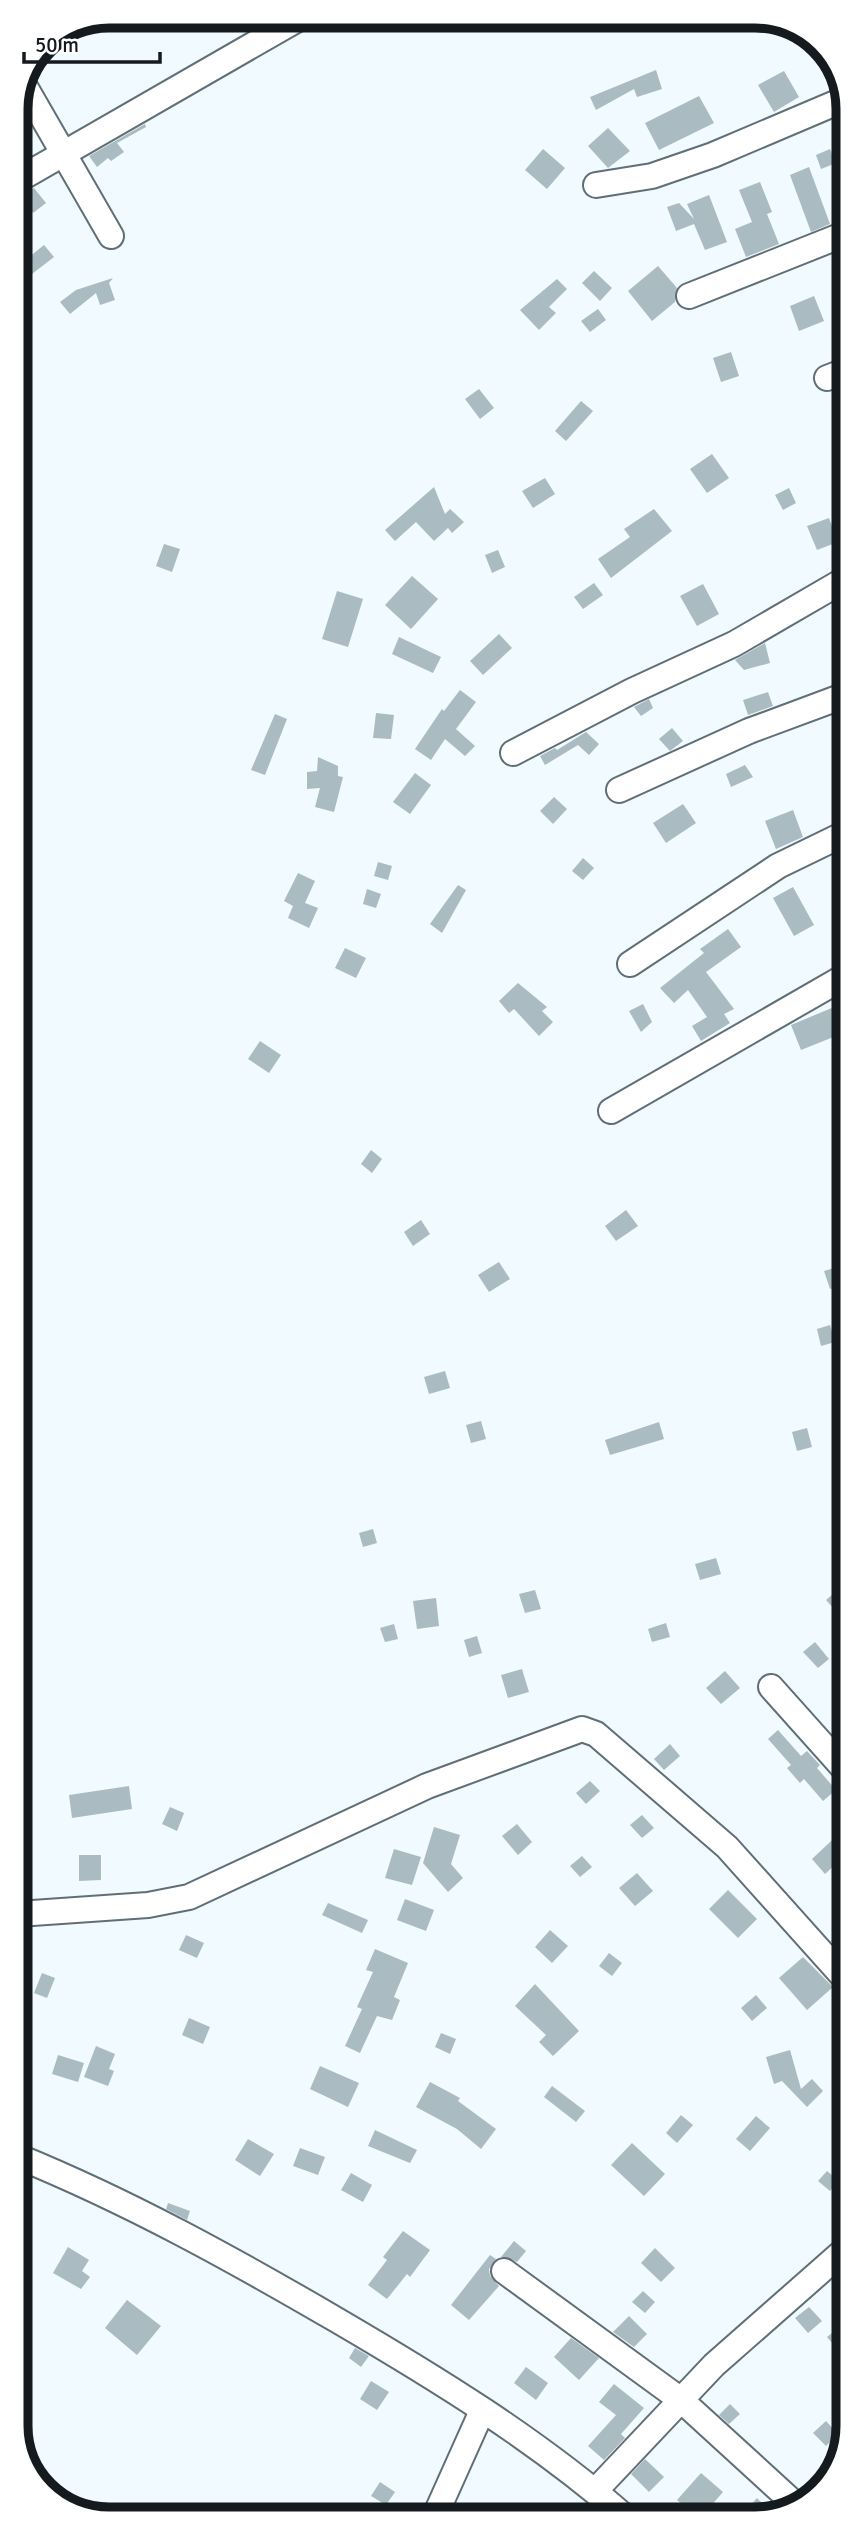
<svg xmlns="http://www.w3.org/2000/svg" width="864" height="2535" viewBox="0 0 864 2535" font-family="Signika,sans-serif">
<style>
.building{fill:#abbbc2}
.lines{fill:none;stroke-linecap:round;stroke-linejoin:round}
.minor-casing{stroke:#606f76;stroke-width:28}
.minor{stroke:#fff;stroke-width:24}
.rim{fill:none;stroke:#141a1d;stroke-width:9}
</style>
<rect width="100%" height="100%" fill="#f0faff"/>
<g class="building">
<polygon points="656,70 662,89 637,97 634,89 596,110 590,97"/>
<polygon points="784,71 799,97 774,112 758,85"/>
<polygon points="699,96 714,123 659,150 645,123"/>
<polygon points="145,124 146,127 117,143 124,152 111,161 108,158 97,167 89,156"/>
<polygon points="608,128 630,151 608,168 588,146"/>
<polygon points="543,149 565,168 547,189 525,170"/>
<polygon points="830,149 836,163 821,169 816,155"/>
<polygon points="809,167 830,224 811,232 790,175"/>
<polygon points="760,182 772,212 767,214 779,244 746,257 735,229 752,222 739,190"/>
<polygon points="34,188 46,203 33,213 21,198"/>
<polygon points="709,195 727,242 705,250 694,224 676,231 667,207 679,203 694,219 687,204"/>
<polygon points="44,245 54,257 32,274 23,262"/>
<polygon points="658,266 677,288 675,302 652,321 628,291"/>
<polygon points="594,271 612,288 600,301 582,283"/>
<polygon points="113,278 109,283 115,300 100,305 96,293 70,314 60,302 76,290"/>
<polygon points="557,279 567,289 549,307 556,313 539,330 520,310"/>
<polygon points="814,296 824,321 799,331 790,306"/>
<polygon points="598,309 606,320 590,332 581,321"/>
<polygon points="731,352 739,376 721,382 713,358"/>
<polygon points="479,389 494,408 480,419 465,399"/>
<polygon points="581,401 593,411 566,441 555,431"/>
<polygon points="712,454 729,478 707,493 690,469"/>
<polygon points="545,478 555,494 533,508 522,491"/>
<polygon points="434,487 445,514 450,509 464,522 452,533 448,528 434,541 416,522 395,541 385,530"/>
<polygon points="789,488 796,503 783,510 775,495"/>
<polygon points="654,509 672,531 611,578 598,559 630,537 624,529"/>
<polygon points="829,518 838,542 817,550 807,526"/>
<polygon points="164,544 180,549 172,572 156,566"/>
<polygon points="498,550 505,567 492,573 485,555"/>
<polygon points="412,576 438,599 411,629 385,605"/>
<polygon points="594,583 603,595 583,609 574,597"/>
<polygon points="703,584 719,614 697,626 680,596"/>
<polygon points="337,591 363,599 348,647 322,639"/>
<polygon points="499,634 512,648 483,675 470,661"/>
<polygon points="399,637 441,657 433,673 392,654"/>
<polygon points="765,643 770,663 744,670 735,660"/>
<polygon points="460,690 476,702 456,729 475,746 465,756 445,739 431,760 415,749 442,709 444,711"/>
<polygon points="768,692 773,706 748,715 743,700"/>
<polygon points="649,699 653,708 641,716 634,707"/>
<polygon points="376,713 394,715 391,739 373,738"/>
<polygon points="275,714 287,719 265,775 251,770"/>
<polygon points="672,728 683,741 670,751 659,739"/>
<polygon points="586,732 599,744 589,755 578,745 545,765 540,756 555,748 557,750"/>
<polygon points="318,757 338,766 338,776 343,777 334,812 315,807 320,788 307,789 307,772 317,771"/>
<polygon points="745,765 753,777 731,787 726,774"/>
<polygon points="415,773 431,785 410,814 393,802"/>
<polygon points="554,797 567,809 553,824 540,811"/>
<polygon points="683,804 696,823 666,843 653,823"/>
<polygon points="793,810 803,837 776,849 765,821"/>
<polygon points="583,858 594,868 583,880 572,871"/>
<polygon points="378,862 392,866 388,880 374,876"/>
<polygon points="298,873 315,881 305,903 318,908 309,928 288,918 293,906 284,901"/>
<polygon points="458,885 466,890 442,933 430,924"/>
<polygon points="793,887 814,925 794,936 773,898"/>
<polygon points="367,889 381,894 376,908 363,904"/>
<polygon points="728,929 741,947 706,972 734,1009 724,1014 730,1023 701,1041 692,1026 707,1017 688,990 674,1003 660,988 704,953 700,949"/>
<polygon points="345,948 366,958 356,978 335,968"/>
<polygon points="518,983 547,1007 542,1011 553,1022 539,1036 514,1009 509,1013 499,1001"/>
<polygon points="846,1002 846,1032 801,1050 791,1025"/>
<polygon points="643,1004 652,1022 641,1032 629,1011"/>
<polygon points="260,1041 281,1055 269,1073 248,1059"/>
<polygon points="371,1150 382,1159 372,1173 361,1164"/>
<polygon points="626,1210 638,1226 616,1241 605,1226"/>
<polygon points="421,1220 430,1234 413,1246 404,1232"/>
<polygon points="499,1262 510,1279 489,1292 478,1275"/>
<polygon points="841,1266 846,1285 830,1289 824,1271"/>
<polygon points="830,1325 835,1342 821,1346 817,1329"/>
<polygon points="445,1371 450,1388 429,1394 424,1377"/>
<polygon points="481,1421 486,1439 471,1443 466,1425"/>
<polygon points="659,1422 664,1439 610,1455 605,1440"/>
<polygon points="807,1428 812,1447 797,1451 792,1432"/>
<polygon points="373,1529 377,1543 363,1547 359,1533"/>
<polygon points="716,1558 721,1574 700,1580 695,1564"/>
<polygon points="841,1587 847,1595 847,1617 839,1607 835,1610 826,1600"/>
<polygon points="535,1590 541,1609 525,1613 519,1594"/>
<polygon points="436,1598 439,1626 417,1629 413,1601"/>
<polygon points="666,1623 670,1637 652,1642 648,1629"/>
<polygon points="394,1624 398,1639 385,1642 380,1628"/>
<polygon points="477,1636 482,1653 469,1657 464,1640"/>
<polygon points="815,1642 829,1659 818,1668 803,1652"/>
<polygon points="522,1669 529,1692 508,1698 501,1675"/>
<polygon points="725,1671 740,1688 721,1704 706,1688"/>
<polygon points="778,1730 801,1756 807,1751 820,1765 817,1768 836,1790 823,1801 804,1779 800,1783 787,1768 791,1765 768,1739"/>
<polygon points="670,1744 680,1756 664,1770 654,1759"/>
<polygon points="590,1781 600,1791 586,1804 576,1793"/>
<polygon points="129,1786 132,1809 72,1818 69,1795"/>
<polygon points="170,1807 184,1813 177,1831 162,1824"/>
<polygon points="642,1815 654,1828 642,1838 630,1825"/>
<polygon points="517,1824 532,1842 518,1855 502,1836"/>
<polygon points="847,1826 847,1854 825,1874 812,1859"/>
<polygon points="434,1827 460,1835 451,1864 463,1878 448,1892 423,1863"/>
<polygon points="394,1849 421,1857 412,1885 385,1878"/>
<polygon points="79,1855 101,1855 101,1880 79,1881"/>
<polygon points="582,1856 592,1867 580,1877 570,1866"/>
<polygon points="637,1873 653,1891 635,1906 619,1888"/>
<polygon points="728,1890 757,1919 738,1938 709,1909"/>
<polygon points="405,1899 434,1910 426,1931 397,1920"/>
<polygon points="328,1903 368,1920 362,1933 322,1915"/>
<polygon points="848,1924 848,1959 831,1941"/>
<polygon points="550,1930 568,1946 552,1963 535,1947"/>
<polygon points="186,1935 204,1943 197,1958 179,1950"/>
<polygon points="375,1949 408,1963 394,1997 400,2000 392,2020 377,2016 360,2053 345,2046 362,2009 357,2007 373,1972 366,1970"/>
<polygon points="609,1953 622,1963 612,1976 599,1966"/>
<polygon points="803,1957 833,1987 807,2010 779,1978"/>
<polygon points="42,1973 55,1978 47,1998 34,1993"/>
<polygon points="535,1984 579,2031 553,2056 539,2042 546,2035 515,2006"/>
<polygon points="756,1995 767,2008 752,2021 741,2008"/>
<polygon points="189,2018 210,2027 203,2044 182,2035"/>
<polygon points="441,2033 456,2039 450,2054 435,2047"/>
<polygon points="96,2046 115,2054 109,2069 114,2071 108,2086 84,2077"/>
<polygon points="790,2050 801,2089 812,2079 823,2091 807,2107 782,2081 774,2084 766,2057"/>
<polygon points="58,2055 84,2063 78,2082 52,2074"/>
<polygon points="320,2066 359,2083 348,2107 310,2089"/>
<polygon points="430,2082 460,2098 458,2101 496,2129 481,2149 457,2129 416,2107"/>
<polygon points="552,2086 585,2111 576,2122 544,2097"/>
<polygon points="681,2115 693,2125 677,2143 666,2133"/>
<polygon points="756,2116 770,2128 750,2151 736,2139"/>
<polygon points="375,2130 417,2150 410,2163 368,2146"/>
<polygon points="248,2139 274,2154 260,2176 235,2160"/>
<polygon points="632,2143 665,2174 644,2196 611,2165"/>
<polygon points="300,2148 325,2157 318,2175 293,2166"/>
<polygon points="827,2171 839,2181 830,2191 818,2181"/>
<polygon points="351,2173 372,2185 363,2202 341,2190"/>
<polygon points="168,2203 190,2211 187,2220 166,2209"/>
<polygon points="403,2231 430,2250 410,2277 407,2274 387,2299 368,2285 387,2260 383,2257"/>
<polygon points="514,2241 526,2251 517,2262 501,2257"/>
<polygon points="68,2247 89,2260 82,2271 90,2277 81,2289 53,2273"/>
<polygon points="655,2248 675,2268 661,2282 641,2263"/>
<polygon points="490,2255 496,2259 489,2269 490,2276 499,2286 469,2320 451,2305"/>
<polygon points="643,2291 655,2302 645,2313 632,2302"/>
<polygon points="127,2300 161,2326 137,2355 105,2328"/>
<polygon points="809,2307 822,2321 808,2333 795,2318"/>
<polygon points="629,2316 647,2334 634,2347 613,2332"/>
<polygon points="848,2320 848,2362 827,2337"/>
<polygon points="571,2338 599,2358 579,2380 554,2357"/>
<polygon points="355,2348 369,2356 361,2367 349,2358"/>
<polygon points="526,2367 548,2383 536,2400 514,2383"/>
<polygon points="371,2381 389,2392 377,2410 360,2399"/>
<polygon points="614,2384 644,2408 621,2434 625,2438 604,2460 588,2446 616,2415 599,2402"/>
<polygon points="730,2404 740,2414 729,2424 719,2415"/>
<polygon points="826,2421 838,2434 826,2446 813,2433"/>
<polygon points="645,2459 664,2477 649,2492 631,2474"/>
<polygon points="701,2473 723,2492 702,2516 695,2516 677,2500"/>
<polygon points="380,2482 395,2492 386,2505 371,2496"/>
<polygon points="757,2498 775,2516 740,2516"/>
</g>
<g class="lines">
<defs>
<g id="minor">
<polyline points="24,85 111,236"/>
<polyline points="16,181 303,16"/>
<polyline points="596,185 652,176 713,155 845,99"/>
<polyline points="689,296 845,234"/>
<polyline points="827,378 845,371"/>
<polyline points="513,753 632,691 734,644 846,579"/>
<polyline points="619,790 749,731 846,695"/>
<polyline points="630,964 778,866 846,833"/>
<polyline points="611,1111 846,976"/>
<polyline points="771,1687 847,1772"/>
<polyline points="18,1914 148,1905 189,1897 427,1786 582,1729 596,1734 727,1847 848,1982"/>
<path d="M19 2157C129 2202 232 2259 335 2319 436 2378 537 2440 625 2517"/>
<polyline points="504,2271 681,2400 796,2505"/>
<polyline points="595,2491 714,2365 848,2247"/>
<polyline points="434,2518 482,2411"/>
</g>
</defs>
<use href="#minor" class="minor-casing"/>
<use href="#minor" class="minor"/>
</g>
<path d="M0 0H864V2535H0ZM109 28H755A81 81 0 0 1 836 109V2426A81 81 0 0 1 755 2507H109A81 81 0 0 1 28 2426V109A81 81 0 0 1 109 28Z" fill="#fff" fill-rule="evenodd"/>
<path class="rim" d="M109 28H755A81 81 0 0 1 836 109V2426A81 81 0 0 1 755 2507H109A81 81 0 0 1 28 2426V109A81 81 0 0 1 109 28Z"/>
<path d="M24 52v10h136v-10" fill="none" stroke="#141a1d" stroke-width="3.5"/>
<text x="35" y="52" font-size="21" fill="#141a1d" stroke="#ffffff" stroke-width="5" paint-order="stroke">50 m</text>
</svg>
